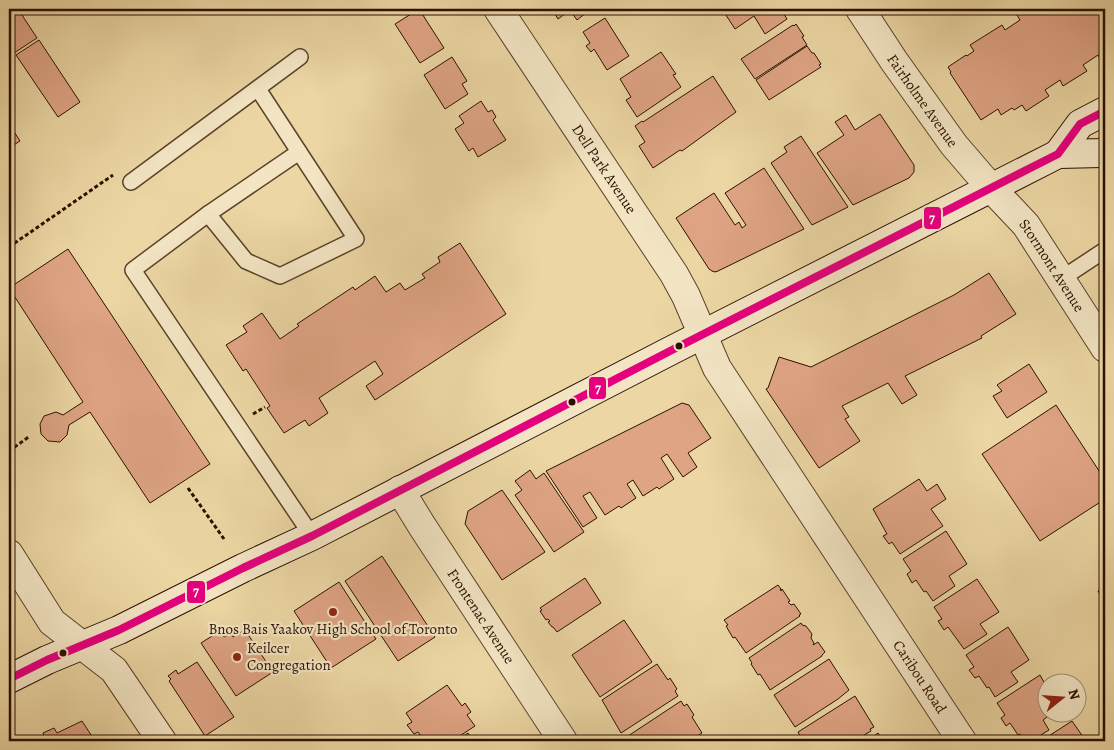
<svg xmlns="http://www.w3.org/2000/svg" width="1114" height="750" viewBox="0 0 1114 750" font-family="Alegreya,serif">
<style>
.building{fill:#dfa484;stroke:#2b1000}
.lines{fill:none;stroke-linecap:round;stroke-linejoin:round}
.service-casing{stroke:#5b4229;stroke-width:18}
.minor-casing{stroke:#5b4229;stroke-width:30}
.secondary-casing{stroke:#2b1000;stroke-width:30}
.path{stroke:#2b1000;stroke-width:3;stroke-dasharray:4 2.5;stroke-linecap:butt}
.service{stroke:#f3e5c4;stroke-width:15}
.minor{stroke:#f3e5c4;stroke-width:28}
.secondary{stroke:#f3e5c4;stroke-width:28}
.bus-1-casing{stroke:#f3e5c4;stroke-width:11}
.bus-1{stroke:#e5007d;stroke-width:8}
.bus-dot{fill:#2b1000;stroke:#f3e5c4;stroke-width:2}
.poi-dot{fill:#8f2418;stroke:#f3e5c4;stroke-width:2}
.labels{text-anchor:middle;stroke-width:4.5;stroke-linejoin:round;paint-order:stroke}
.street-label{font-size:15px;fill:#2b1000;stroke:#f3e5c4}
.poi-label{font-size:15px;fill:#2b1000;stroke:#f3e5c4}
.line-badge{stroke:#f3e5c4;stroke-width:2}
.badge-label{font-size:14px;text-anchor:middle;font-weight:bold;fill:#fff}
</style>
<rect width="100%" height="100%" fill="#ecd7a4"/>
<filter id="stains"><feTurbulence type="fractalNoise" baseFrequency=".004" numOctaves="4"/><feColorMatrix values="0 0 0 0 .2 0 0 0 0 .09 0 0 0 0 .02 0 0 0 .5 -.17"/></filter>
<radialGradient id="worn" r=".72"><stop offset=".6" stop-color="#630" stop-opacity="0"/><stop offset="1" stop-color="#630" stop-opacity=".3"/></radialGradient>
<g class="building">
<polygon points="16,9 18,9 37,38 14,53 9,44 9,14"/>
<polygon points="419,9 444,48 420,63 395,24"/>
<polygon points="552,9 591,9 577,20 570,10 558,19"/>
<polygon points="722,9 781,9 787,19 765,34 754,16 735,29"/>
<polygon points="1026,9 1105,9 1105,58 1101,61 1098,55 1083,65 1087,71 1063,86 1060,80 1045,90 1049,96 1026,111 1022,105 1014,110 1012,108 1001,115 998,109 981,120 950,73 951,72 948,67 966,55 967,56 974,51 970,45 1002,25 1005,30 1020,20 1017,15"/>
<polygon points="605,18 629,56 607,70 594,49 591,52 586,46 590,43 583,32"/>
<polygon points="796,24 804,36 802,37 807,45 755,79 741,59 793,25 794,26"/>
<polygon points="39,40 80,102 58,117 16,55"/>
<polygon points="807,46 812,53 814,53 821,64 819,65 821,67 769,100 756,80"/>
<polygon points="661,52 676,74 673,75 681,87 637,117 626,100 631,97 620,79"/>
<polygon points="452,57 467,81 462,84 468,94 445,109 424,75"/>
<polygon points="713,76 736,112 682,151 680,150 653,168 639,146 645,142 635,126 642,121 643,122"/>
<polygon points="481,101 488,112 492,110 496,117 493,120 506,140 478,157 473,148 469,151 455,129 464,123 459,116"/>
<polygon points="880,114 914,165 914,172 909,178 853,205 817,153 844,135 835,122 846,115 855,130"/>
<polygon points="9,124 20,141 9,148"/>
<polygon points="801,136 848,207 812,225 771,163 787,152 784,147"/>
<polygon points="764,168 804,229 718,271 715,272 712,271 709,269 676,218 714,193 735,225 739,222 742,228 746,225 725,193"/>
<polygon points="460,243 506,314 375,400 366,386 383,374 375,361 319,398 328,413 309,426 305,420 284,433 267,408 270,406 246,369 243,371 226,345 247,332 243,326 262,313 280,339 299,326 297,324 353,287 355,290 375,276 386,292 400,283 405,290 425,278 422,274 440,262 438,257"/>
<polygon points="68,249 210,464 150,503 90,412 69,425 67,435 60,442 48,441 41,434 40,424 44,416 56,412 63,415 83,402 9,288"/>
<polygon points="989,273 1016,314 981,336 982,338 905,376 917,395 902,404 888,383 842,406 849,417 845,419 860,441 819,468 766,389 768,388 779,357 811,367 954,295"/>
<polygon points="1029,364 1047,392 1007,418 993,396 1002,391 997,385"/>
<polygon points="682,403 689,405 711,438 688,453 697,467 683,477 667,454 661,458 674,479 659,489 657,487 643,496 633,480 627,484 636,498 621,508 619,506 605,515 590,492 583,496 597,518 583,527 546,471"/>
<polygon points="1056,405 1105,480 1105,499 1040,541 982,454"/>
<polygon points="530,470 536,479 544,473 584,532 554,552 515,495 522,490 515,481"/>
<polygon points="919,479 927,491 937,484 946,499 931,509 943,526 900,554 892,542 889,544 883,536 887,534 873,509"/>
<polygon points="502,490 545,552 502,580 465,524 468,511"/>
<polygon points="946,531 967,564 949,576 955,586 933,601 926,591 924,592 916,580 912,583 907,574 911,571 903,559"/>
<polygon points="382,556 435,637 398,661 345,581"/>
<polygon points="585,578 601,603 557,632 553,627 552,627 548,622 550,621 548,619 546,620 540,611 542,610 540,608"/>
<polygon points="977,579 999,612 980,624 987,634 964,649 948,627 944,630 938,621 942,619 934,607"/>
<polygon points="339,582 376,639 331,668 294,611"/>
<polygon points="1105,584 1105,602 1098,591 1100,590 1099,588"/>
<polygon points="778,585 781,589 780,589 781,591 782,589 790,601 788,602 791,605 794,604 801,614 799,615 800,616 746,653 735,637 733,638 726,626 728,625 724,620"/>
<polygon points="624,620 652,662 600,697 572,655"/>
<polygon points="801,623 802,625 806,626 812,634 811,638 814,643 813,645 818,642 825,652 822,655 822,656 770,690 760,674 758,675 751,664 752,663 749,658"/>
<polygon points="1008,627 1029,660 1011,672 1018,682 995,697 989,687 987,688 979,676 975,678 969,670 974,667 966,655"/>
<polygon points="245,630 273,672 236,696 201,643 220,631 224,637 231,633 233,637"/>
<polygon points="829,659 849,690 838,699 795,727 774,695"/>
<polygon points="197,662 234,717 205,736 169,681 171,679 168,676 176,670 178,674"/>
<polygon points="657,664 668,680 670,678 677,689 675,691 678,696 621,733 602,700"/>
<polygon points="1040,675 1046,686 1046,712 1054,712 1043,720 1049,730 1031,741 1025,741 1020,734 1018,735 1010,723 1006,726 1001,718 1005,715 997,703"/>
<polygon points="447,685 462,706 465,703 471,712 467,715 475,726 452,741 424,741 418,732 414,734 407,725 412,722 406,713"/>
<polygon points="855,696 874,727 870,729 871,731 854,741 800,741 799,739 801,738 798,732"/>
<polygon points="681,701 684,706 687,704 694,715 692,717 702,733 690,741 627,741 625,738"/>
<polygon points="82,721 95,741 40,741 45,739 43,733 54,728 57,733"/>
<polygon points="1072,721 1086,741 1041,741"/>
<polygon points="468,733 473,741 456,741"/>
<polygon points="878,733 883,741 866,741 874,736"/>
</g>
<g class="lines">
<defs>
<g id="service">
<polyline points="258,89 356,239 280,276 246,261 208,214 133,270 312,536"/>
<polyline points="131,182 300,57"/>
<polyline points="208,214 299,152"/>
<polyline points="1061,279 1105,250"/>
</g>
<g id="minor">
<path id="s1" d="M498 9 674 274 686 296 717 368 962 741"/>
<path id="s2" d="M860 9 894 61 954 145 991 188 1026 225 1105 348"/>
<path id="s3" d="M400 490 422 526 563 741"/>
<polyline points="9,554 52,622 114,670 162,741"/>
</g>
<g id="secondary">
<polyline points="1058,154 1080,124 1105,111"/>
<polyline points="9,679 47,660 119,630 243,568 312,536 672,350 1058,154 1102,153 1105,151"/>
</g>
</defs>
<use href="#service" class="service-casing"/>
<use href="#minor" class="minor-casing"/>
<use href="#secondary" class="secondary-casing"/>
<g class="path">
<polyline points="9,247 113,175"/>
<polyline points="253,414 265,407"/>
<polyline points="9,451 30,436"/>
<polyline points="188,488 224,539"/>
</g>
<use href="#service" class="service"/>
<use href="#minor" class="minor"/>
<use href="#secondary" class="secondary"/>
<defs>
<polyline id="bus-1" points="9,679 47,660 119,630 243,568 312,536 672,350 1058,154 1080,124 1105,111"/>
</defs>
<use href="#bus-1" class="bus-1-casing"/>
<use href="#bus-1" class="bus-1"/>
</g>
<g class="bus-dot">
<circle cx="679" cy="346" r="4.5"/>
<circle cx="572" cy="402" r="4.5"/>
<circle cx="63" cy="653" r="4.5"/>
</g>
<g class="poi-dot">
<circle cx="333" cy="612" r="5"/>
<circle cx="237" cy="657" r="5"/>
</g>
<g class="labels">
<g class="street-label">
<text dy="5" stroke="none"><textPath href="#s2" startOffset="111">Fairholme Avenue</textPath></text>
<text dy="5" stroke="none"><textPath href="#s1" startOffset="192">Dell Park Avenue</textPath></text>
<text dy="5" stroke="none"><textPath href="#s2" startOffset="321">Stormont Avenue</textPath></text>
<text dy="5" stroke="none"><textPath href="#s3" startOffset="150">Frontenac Avenue</textPath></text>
<text dy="5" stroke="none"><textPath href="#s1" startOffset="791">Caribou Road</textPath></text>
</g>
<g class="poi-label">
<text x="333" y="634">Bnos Bais Yaakov High School of Toronto</text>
<text x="247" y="653" text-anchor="start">Keilcer<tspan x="247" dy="17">Congregation</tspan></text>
</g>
</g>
<g class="line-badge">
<rect x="923" y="206" width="19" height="24" rx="5" fill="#e5007d"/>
<rect x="588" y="376" width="19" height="24" rx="5" fill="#e5007d"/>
<rect x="186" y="580" width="20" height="24" rx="5" fill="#e5007d"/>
</g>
<g class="badge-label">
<text x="932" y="223">7</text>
<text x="598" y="393">7</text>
<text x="196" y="596">7</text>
</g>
<rect width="1114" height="750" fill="none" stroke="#ecd7a4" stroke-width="30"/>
<rect x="10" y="10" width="1094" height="730" fill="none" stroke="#2b1000" stroke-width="2.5"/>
<rect x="15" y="15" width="1084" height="720" fill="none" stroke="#2b1000"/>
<g transform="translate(1062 698) rotate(73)"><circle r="24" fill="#f3e5c4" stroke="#a39076"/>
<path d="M0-4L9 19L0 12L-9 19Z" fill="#8f2418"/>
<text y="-8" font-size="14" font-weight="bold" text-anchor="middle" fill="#2b1000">N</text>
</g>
<rect width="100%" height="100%" filter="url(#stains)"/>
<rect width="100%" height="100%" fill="url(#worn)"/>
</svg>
